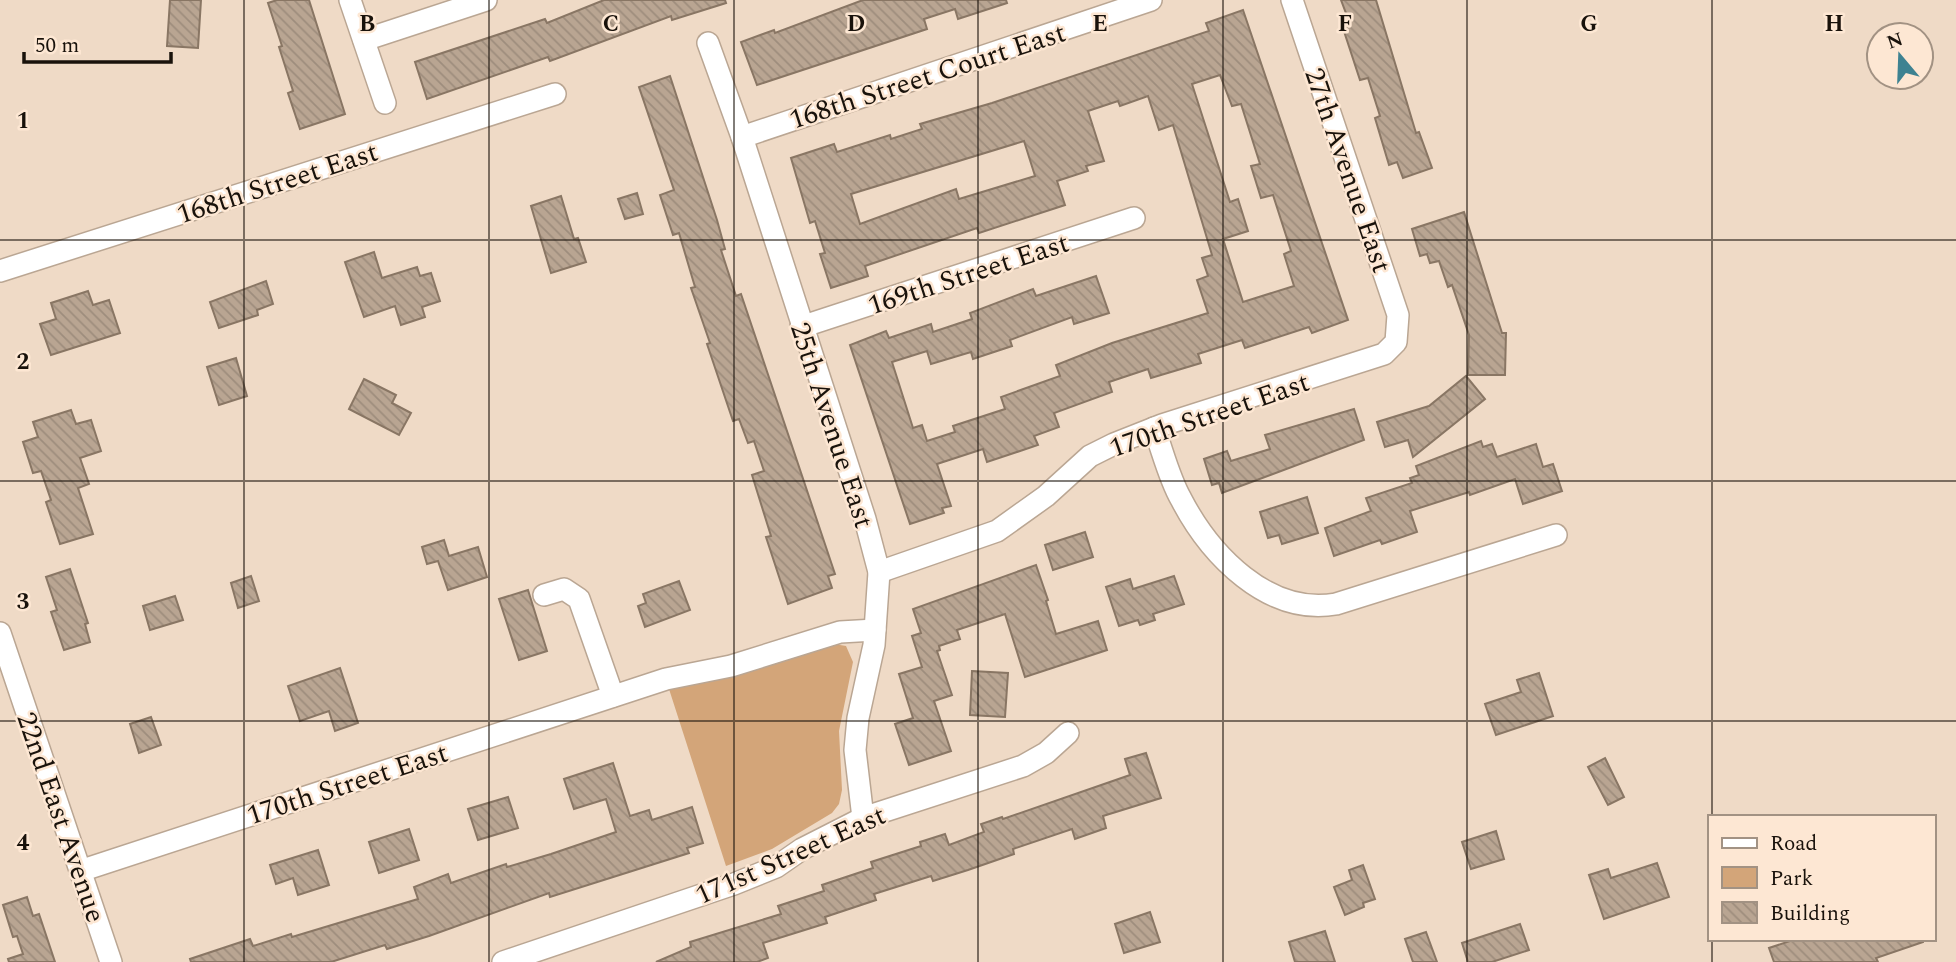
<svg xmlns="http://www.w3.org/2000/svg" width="1956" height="962" viewBox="0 0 1956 962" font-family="Spectral,serif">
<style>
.park{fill:#d3a579}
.building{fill:url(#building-back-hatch);stroke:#897664;stroke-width:2;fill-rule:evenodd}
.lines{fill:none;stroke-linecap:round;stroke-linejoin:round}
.minor-casing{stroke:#baa693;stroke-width:24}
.minor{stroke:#fff;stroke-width:21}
.grid{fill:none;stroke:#19120b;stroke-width:2;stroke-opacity:0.55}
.labels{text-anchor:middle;stroke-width:5;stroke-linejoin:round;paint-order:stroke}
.street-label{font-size:28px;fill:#19120b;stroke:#fde7d3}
.grid-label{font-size:23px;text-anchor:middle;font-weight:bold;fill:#19120b;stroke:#fde7d3;stroke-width:5;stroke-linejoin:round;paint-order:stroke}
</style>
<defs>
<pattern id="building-back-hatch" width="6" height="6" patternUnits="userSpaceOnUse" patternTransform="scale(1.75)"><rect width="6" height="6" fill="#b9a592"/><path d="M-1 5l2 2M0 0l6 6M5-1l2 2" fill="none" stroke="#9e8d7d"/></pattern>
</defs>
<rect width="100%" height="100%" fill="#efdac6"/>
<polygon class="park" points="834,644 846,646 853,662 839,731 842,790 839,804 832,813 772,849 726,866 669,689"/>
<g class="building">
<polygon points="170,0 201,0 198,48 167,46"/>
<polygon points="277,0 309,0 345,114 300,129 288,93 293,91 279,47 282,46 268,3"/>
<polygon points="604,0 725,0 726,3 672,20 671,16 550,61 548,57 427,99 415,62 545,19 547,23"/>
<polygon points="863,0 1006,0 1007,3 958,19 955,9 924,19 927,29 757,85 741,42 774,30 775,33"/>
<polygon points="1341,0 1376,0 1416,133 1419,132 1432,168 1403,178 1397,162 1389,165 1375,118 1380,116 1368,78 1360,80 1340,19 1347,16"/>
<path d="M1243 10 1348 320 1312 333 1309 327 1245 348 1242 340 1198 354 1201 363 1151 378 1148 369 1109 382 1112 392 1054 413 1059 427 1034 436 1038 445 987 462 983 449 937 464 951 506 942 508 944 513 910 524 850 345 886 331 889 338 931 324 933 332 972 319 970 313 1033 289 1036 296 1096 276 1109 313 1074 324 1072 317 1010 340 1012 346 973 359 971 352 931 364 927 351 892 362 913 428 922 425 927 441 955 432 953 426 1005 409 1001 397 1060 376 1056 365 1112 343 1208 313 1197 280 1208 276 1202 258 1212 255 1173 125 1159 130 1148 96 1120 106 1118 101 1088 111 1104 161 1086 166 1088 171 1057 181 1065 205 979 233 977 228 865 266 868 276 831 288 820 254 825 253 815 221 810 223 791 158 834 144 837 152 890 135 891 139 922 129 920 124 992 103 1209 31 1206 23ZM1220 75 1232 106 1241 104 1260 164 1251 166 1261 198 1273 195 1291 251 1284 254 1294 286 1243 302 1223 239 1248 231 1238 199 1230 202 1192 84ZM1024 141 1035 176 959 199 956 189 860 224 851 194Z"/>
<polygon points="670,76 717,220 725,249 721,250 736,296 741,294 835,574 828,576 832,588 788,604 766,537 771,536 752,475 764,471 754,441 748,443 739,419 733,421 707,344 710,343 691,288 695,287 679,233 673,235 660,195 674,190 639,87"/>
<polygon points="637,193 643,214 625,219 618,199"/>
<polygon points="561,196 574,239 578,238 586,262 551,273 531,206"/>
<polygon points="1464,212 1502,333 1506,333 1505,375 1468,375 1469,335 1452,285 1448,287 1439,261 1430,263 1427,254 1420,256 1412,229"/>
<polygon points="374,252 382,278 417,267 420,276 431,273 440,301 422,307 425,317 401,325 395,306 364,317 345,262"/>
<polygon points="266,281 273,304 257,310 258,315 219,328 210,302"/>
<polygon points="88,291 93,305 109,300 120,333 51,355 40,324 56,319 51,303"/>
<polygon points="236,358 247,396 219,405 207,367"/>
<polygon points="1466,376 1485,399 1413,457 1408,440 1385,447 1377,422 1429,406"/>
<polygon points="364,379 396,395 392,403 411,413 399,435 349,409"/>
<polygon points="1354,409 1364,440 1222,493 1219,483 1212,485 1204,459 1227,451 1231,461 1270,449 1265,435"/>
<polygon points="71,410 76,424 91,420 101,451 80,458 89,484 78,488 93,534 60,544 46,502 51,500 41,471 33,473 23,442 38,437 33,422"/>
<polygon points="1481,441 1483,447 1492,444 1497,457 1536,444 1543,467 1553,464 1562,491 1523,504 1515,479 1470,495 1469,492 1410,511 1417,532 1382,544 1380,540 1334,556 1325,528 1371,511 1366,498 1412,483 1410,478 1419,475 1416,466"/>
<polygon points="1307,497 1318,533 1282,544 1279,535 1268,538 1260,512"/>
<polygon points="1085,532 1093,557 1053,570 1045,545"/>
<polygon points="444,540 449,556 478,547 487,577 448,590 438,561 427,564 422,547"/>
<polygon points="1036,565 1048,600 1046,601 1056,634 1098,621 1107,650 1025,677 1005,614 957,630 960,639 939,646 940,650 937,651 952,695 934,701 951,751 909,765 895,724 913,718 899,674 922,667 912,636 921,633 913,609"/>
<polygon points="70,569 88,623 85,624 90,642 64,650 51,612 57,610 46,577"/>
<polygon points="251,576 259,601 238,608 231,583"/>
<polygon points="1174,576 1184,604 1153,614 1155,620 1140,625 1138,620 1119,626 1106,587 1130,579 1133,589"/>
<polygon points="679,581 690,610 645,627 638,606 646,603 643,594"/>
<polygon points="528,590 547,651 519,660 499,599"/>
<polygon points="175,596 183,620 150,630 143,606"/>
<polygon points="340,668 358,723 335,731 329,711 300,721 288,686"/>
<polygon points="972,671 1008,673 1005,717 970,715"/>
<polygon points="1539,673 1553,716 1496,735 1485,704 1521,692 1517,680"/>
<polygon points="151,717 161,745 139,753 130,724"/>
<polygon points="1146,753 1161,798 1103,816 1106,828 1075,839 1072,829 1013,849 1014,854 968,870 933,881 931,876 874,894 876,900 825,917 827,923 763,943 768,958 757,962 656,962 691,947 690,942 781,914 778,906 824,891 822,885 873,868 871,862 921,846 920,842 945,834 949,845 984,832 981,824 1002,817 1003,819 1130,775 1125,759"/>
<polygon points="1605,758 1624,797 1608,805 1588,767"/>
<polygon points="613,763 630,816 649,810 652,820 692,807 703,843 687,848 689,853 550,897 549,893 429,936 387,949 385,945 331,962 191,962 190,959 250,939 253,946 291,934 292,937 418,899 414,887 448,874 451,883 506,864 507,867 551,854 616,832 606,799 574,809 564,779"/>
<polygon points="508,797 518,828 478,840 468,809"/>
<polygon points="409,829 419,860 379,873 369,842"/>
<polygon points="1496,831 1504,859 1471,869 1462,842"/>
<polygon points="318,850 329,885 298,895 293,878 276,884 270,865"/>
<polygon points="1657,863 1669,897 1604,919 1589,875 1608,869 1611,878"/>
<polygon points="1363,865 1375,899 1363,903 1364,907 1345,915 1334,887 1352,880 1349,870"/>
<polygon points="27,897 33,916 39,914 55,962 9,962 8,959 23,954 17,936 13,937 3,905"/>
<polygon points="1150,912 1160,942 1124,953 1115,924"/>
<polygon points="1520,924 1529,950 1492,962 1468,962 1462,943"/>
<polygon points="1325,931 1335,962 1295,962 1289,942"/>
<polygon points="1426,932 1437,962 1413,962 1405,939"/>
<polygon points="1796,939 1923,939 1923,942 1876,958 1878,962 1774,962 1769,948"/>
</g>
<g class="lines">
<defs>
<g id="minor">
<polyline points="350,0 385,103"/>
<polyline points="364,40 486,0"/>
<polyline points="708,43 742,137 865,519 879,572 874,645 858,718 855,750 863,818"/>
<polyline points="742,137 1151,0"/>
<polyline points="0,271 555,94"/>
<polyline points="801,327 1134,218"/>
<path d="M1154 428C1163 452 1169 478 1181 499 1210 555 1268 616 1336 604L1556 535"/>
<polyline points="879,572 997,531 1046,496 1090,456 1114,444 1162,425 1384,354 1396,342 1398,315 1292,0"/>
<polyline points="544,595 564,589 579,599 613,696"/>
<polyline points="0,633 111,962"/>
<polyline points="80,871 666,679 731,666 840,632 875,630"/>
<polyline points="503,962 734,884 776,867 802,849 863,818 1023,766 1046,753 1068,733"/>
</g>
</defs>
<use href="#minor" class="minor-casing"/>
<use href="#minor" class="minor"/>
</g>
<path class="grid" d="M244 0V962M489 0V962M734 0V962M978 0V962M1223 0V962M1467 0V962M1712 0V817M0 240H1956M0 481H1956M0 721H1956M1712 939V962"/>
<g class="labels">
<g class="street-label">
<text transform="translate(927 75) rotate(-18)" y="10">168th Street Court East</text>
<text transform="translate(1349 170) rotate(71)" y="10">27th Avenue East</text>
<text transform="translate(277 182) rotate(-18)" y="10">168th Street East</text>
<text transform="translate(968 273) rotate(-18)" y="10">169th Street East</text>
<text transform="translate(1209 414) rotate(-19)" y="10">170th Street East</text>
<text transform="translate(833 425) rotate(72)" y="10">25th Avenue East</text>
<text transform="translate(347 783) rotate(-18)" y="10">170th Street East</text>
<text transform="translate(62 817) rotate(71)" y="10">22nd East Avenue</text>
<text transform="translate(790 854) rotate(-24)" y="10">171st Street East</text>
</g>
</g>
<g class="grid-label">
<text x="367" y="31">B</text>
<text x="611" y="31">C</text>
<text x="856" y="31">D</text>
<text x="1100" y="31">E</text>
<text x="1345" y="31">F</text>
<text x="1589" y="31">G</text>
<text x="1834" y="31">H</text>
<text x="23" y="128">1</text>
<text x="23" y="369">2</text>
<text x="23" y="609">3</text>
<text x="23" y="850">4</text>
</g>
<rect x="1708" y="815" width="228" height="126" fill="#fde7d3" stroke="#a29283" stroke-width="2"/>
<rect x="1722" y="838" width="35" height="10" fill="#ffffff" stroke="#a29283" stroke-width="2"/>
<text x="1770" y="850" font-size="21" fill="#19120b">Road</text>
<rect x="1722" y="867" width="35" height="21" fill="#d3a579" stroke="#a29283" stroke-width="2"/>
<text x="1770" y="885" font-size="21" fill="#19120b">Park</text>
<rect x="1722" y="902" width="35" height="21" fill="url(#building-back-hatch)" stroke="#a29283" stroke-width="2"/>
<text x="1770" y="920" font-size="21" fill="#19120b">Building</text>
<g transform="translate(1900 56) rotate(341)"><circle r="33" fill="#fde7d3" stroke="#a29283" stroke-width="2"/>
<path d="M0-5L12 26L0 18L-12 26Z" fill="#3e8291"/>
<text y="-10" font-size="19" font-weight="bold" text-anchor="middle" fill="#19120b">N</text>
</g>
<path d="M24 52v10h147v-10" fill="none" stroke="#19120b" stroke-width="3.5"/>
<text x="35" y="52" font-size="21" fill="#19120b" stroke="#fde7d3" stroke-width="5" paint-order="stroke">50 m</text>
</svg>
